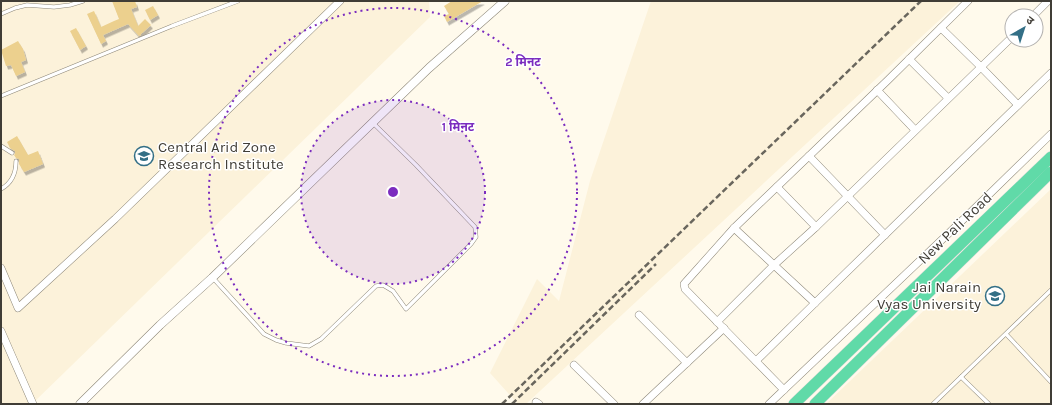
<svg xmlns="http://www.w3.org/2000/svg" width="1052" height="405" viewBox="0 0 1052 405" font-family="Karla,'Noto Sans Devanagari',sans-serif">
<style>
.built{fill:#fcf2da}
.building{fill:#ecd08e;filter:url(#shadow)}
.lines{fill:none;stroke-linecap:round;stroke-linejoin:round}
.service-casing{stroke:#8d8778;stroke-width:4.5}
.minor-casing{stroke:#8d8778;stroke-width:8}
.tertiary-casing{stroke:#8d8778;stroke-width:9}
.trunk-casing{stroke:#dddcdb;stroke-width:12}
.service{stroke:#fff;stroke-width:3.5}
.minor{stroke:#fff;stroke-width:7}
.tertiary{stroke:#fff;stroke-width:8}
.trunk{stroke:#60daa8;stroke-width:11}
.rail{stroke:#69665d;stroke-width:2.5;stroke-dasharray:6 3;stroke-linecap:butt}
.ring{fill:none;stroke:#7b2cbf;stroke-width:2;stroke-dasharray:2 4}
.labels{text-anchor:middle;stroke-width:3;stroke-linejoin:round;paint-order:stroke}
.poi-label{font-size:15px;fill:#403d36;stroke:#fff;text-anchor:start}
.street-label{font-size:15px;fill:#403d36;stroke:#fff}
.centre{fill:#7b2cbf;stroke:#fff;stroke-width:2}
.ring-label{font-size:12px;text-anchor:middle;font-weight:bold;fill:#7b2cbf;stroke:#fff;stroke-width:3;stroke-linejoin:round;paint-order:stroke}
</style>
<defs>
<filter id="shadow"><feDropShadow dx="2" dy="3.5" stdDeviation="0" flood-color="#0004"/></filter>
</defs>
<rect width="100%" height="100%" fill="#fffaec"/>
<g class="built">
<polygon points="1,1 429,1 430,17 32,404 1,404"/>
<polygon points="651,1 960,1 526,404 518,404 490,373 537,279 559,301 590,181"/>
<polygon points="1051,189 1051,404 826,404"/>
</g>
<g class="building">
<polygon points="112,1 135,1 137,7 131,9 138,26 145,19 151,25 141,34 141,35 139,36 128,24 103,35 106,41 101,44 87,14 94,11 101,27 114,21 119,19"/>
<polygon points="452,1 483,1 447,22 444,16 449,14 444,6"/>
<polygon points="153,6 158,15 150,20 145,10"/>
<polygon points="76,28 86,46 80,50 70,31"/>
<polygon points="18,41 23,49 26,60 21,62 25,72 16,76 11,65 6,66 1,50"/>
<polygon points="17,136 28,155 38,151 43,164 24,172 19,164 19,159 16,158 14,155 15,154 15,151 10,148 7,142"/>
</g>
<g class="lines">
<defs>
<g id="service">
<polyline points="1,14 15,8 27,5 54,7 70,5 83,1"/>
<polyline points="1,96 172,26 238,1"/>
<polyline points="1,146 12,153"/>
<path d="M1 189C12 183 16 173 16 161"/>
<polyline points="213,278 264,334 276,340 286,343 309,346 321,339 376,286 383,285 393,291 406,309 471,244 476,237 475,227 416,165 373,123"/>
<polyline points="1006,334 1051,382"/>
<polyline points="961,377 989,404"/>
<polyline points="933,404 1051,290"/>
</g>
<g id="minor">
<polyline points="1033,16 1048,1"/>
<polyline points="941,28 981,67 1018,105"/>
<polyline points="909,59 948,98"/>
<polyline points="877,90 915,130"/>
<polyline points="809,156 885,235"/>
<polyline points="777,187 816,227"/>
<polyline points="734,228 815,303"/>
<polyline points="1,268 18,308 115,219 340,1"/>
<polyline points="639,315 687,363"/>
<polyline points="717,322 774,265 816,227 1012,37"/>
<polyline points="1,331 33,404"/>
<polyline points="756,361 815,303 1051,73"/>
<polyline points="574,365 614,404"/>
<polyline points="784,390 685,289 684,284 734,228 888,80 968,1"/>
<polyline points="536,402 539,404"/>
<polyline points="643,404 724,328"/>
<polyline points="769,404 970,213 1051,134"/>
</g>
<polyline id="tertiary" points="80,404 160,325 212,278 429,68 505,1"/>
<g id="trunk">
<polyline points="794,404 1051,157"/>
<polyline points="815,404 1051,172"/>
</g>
</defs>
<use href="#service" class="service-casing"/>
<use href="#minor" class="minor-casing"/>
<use href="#tertiary" class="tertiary-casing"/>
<use href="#trunk" class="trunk-casing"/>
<use href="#service" class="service"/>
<use href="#minor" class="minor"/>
<use href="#tertiary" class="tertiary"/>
<use href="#trunk" class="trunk"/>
<g class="rail">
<polyline points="502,404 921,1"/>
<polyline points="512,404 656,264"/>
</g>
</g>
<circle cx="393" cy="192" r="92" fill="#7b2cbf" fill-opacity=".12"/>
<g class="ring">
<circle cx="393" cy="192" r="92"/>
<circle cx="393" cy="192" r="184"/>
</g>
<defs>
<symbol id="university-ring" viewBox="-11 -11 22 22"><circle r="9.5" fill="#fff" stroke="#336f86" stroke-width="1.5"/><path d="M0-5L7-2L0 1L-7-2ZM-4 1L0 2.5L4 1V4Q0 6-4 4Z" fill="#336f86"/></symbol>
</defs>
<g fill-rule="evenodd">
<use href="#university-ring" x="133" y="145" width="22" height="22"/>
<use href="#university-ring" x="984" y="285" width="22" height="22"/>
</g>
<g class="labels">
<g class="poi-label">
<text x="158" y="152">Central Arid Zone<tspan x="158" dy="17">Research Institute</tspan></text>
<text x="981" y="292" text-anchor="end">Jai Narain<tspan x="981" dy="17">Vyas University</tspan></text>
</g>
<g class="street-label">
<text transform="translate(955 228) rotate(-44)" y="5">New Pali Road</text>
</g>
</g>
<circle cx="393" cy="192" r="6" class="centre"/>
<g class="ring-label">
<text x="523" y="66">2 मिनट</text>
<text x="458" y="131">1 मिनट</text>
</g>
<rect width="1052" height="405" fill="none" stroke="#403d36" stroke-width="4"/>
<g transform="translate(1024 28) rotate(39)"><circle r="19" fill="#ffffff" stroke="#b3b1af"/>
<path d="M0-3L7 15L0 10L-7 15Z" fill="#336f86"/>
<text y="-6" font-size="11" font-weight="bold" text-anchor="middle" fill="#403d36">उ</text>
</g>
</svg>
